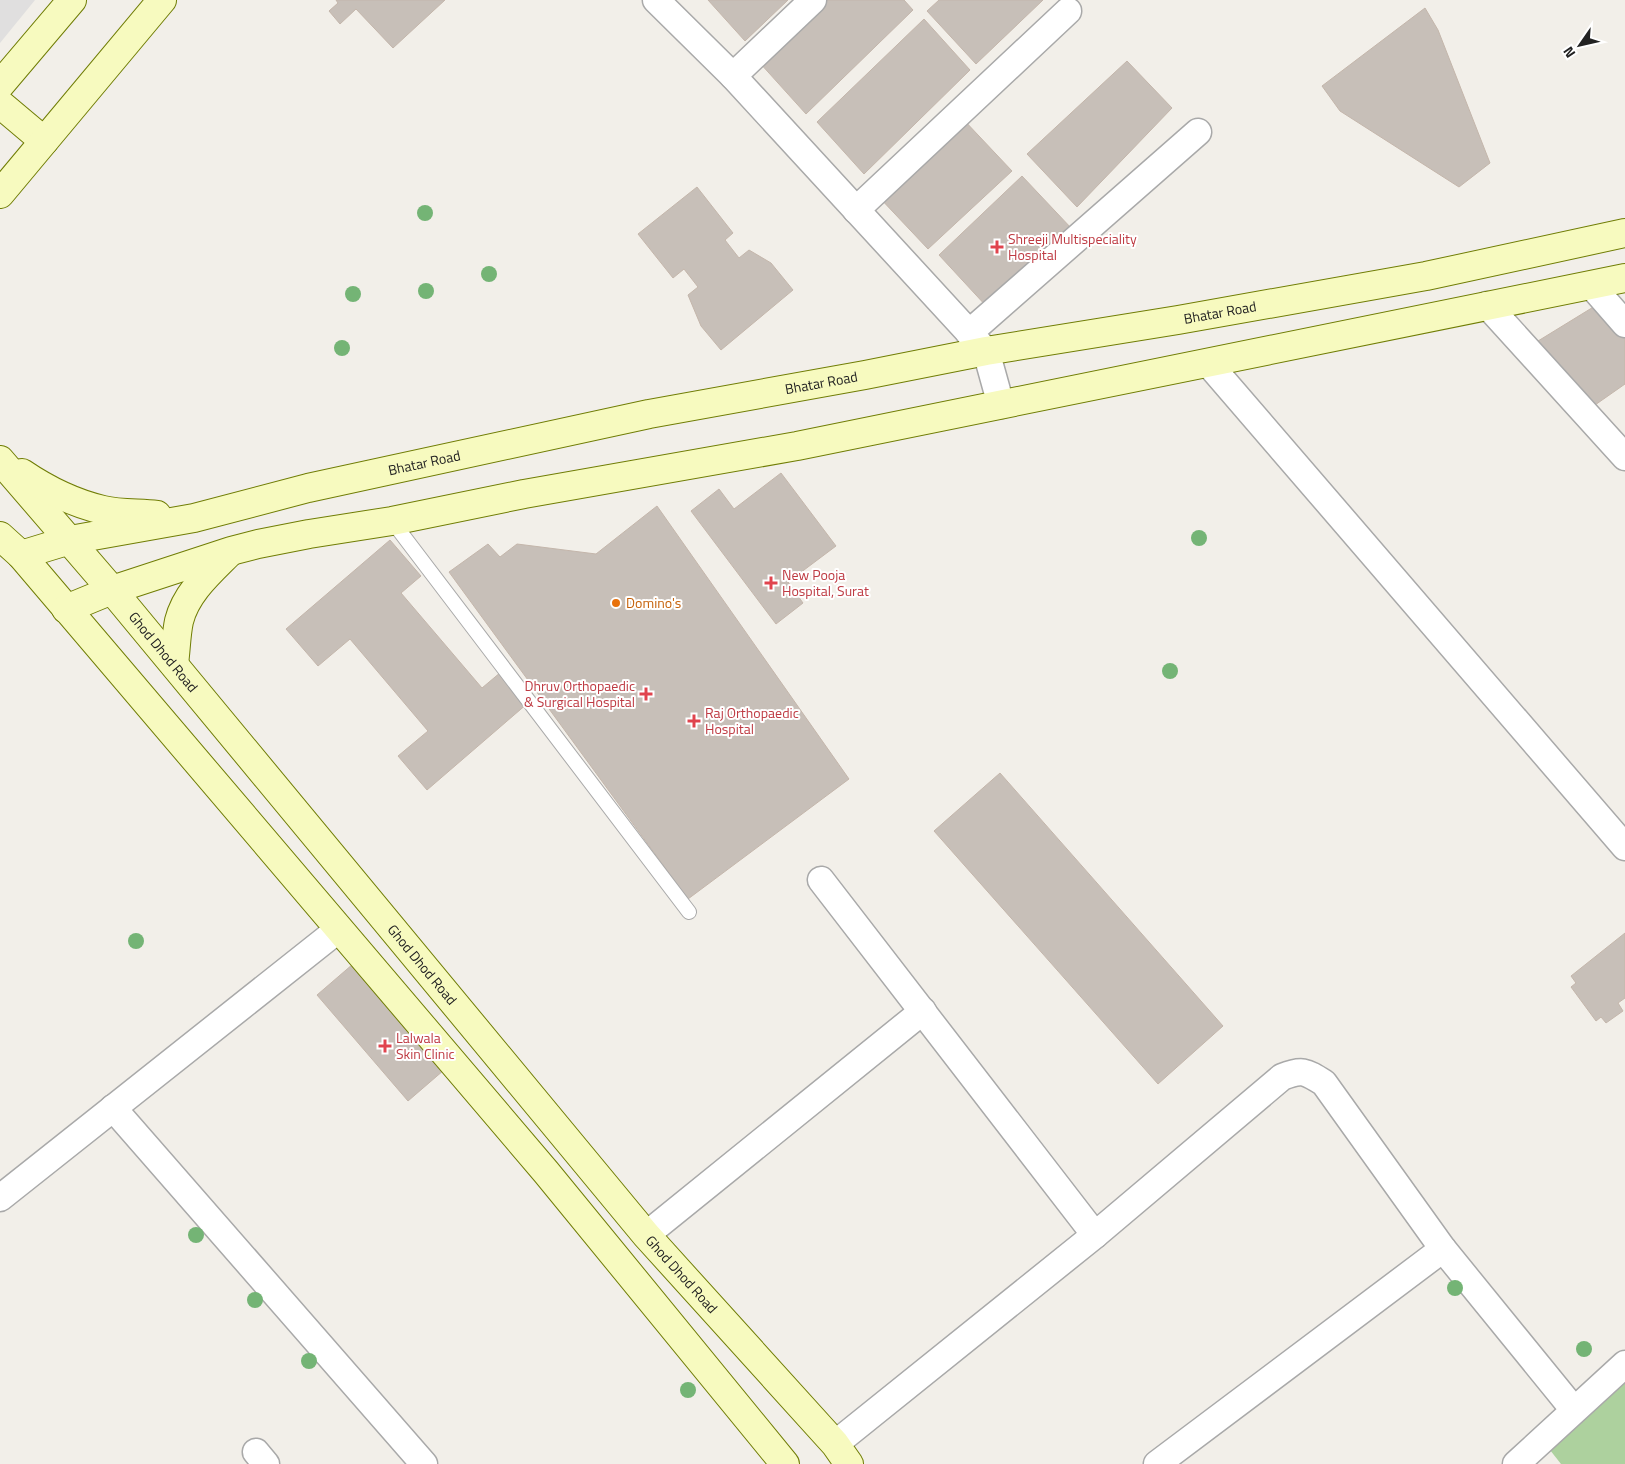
<svg xmlns="http://www.w3.org/2000/svg" width="1625" height="1464" viewBox="0 0 1625 1464" font-family="'Titillium Web',sans-serif">
<style>
.residential{fill:#e0dfdf}
.forest{fill:#add19e}
.building{fill:#c7bfb8;stroke:#c4b6ab}
.lines{fill:none;stroke-linecap:round;stroke-linejoin:round}
.lane-casing{stroke:#a9a9a9;stroke-width:16}
.street-casing{stroke:#a9a9a9;stroke-width:29}
.secondary-casing{stroke:#707d05;stroke-width:30}
.lane{stroke:#fff;stroke-width:14}
.street{stroke:#fff;stroke-width:26}
.secondary{stroke:#f7fabf;stroke-width:28}
.tree{fill:#74b475}
.health-dot{fill:#e0444e;stroke:#fff;stroke-width:2}
.food-dot{fill:#e8710a;stroke:#fff;stroke-width:2}
.labels{text-anchor:middle;stroke-width:4;stroke-linejoin:round;paint-order:stroke}
.health-label{font-size:14px;fill:#be3a42;stroke:#fff;text-anchor:start}
.street-label{font-size:14px;fill:#222;stroke:#fff}
.food-label{font-size:14px;fill:#c56008;stroke:#fff;text-anchor:start}
</style>
<rect width="100%" height="100%" fill="#f2efe9"/>
<polygon class="residential" points="0,0 35,0 0,43"/>
<polygon class="forest" points="1625,1382 1625,1464 1561,1464 1550,1450"/>
<g class="building">
<polygon points="336,0 445,0 393,48 356,9 340,24 329,11 338,3"/>
<polygon points="708,0 788,0 745,41"/>
<polygon points="824,0 904,0 913,10 806,114 759,62"/>
<polygon points="939,0 1043,0 976,64 927,11"/>
<polygon points="1425,8 1438,30 1490,163 1459,187 1340,111 1322,86"/>
<polygon points="924,19 970,70 864,174 817,122"/>
<polygon points="1127,61 1172,108 1077,207 1027,154"/>
<polygon points="962,118 1012,171 928,249 878,196"/>
<polygon points="1022,176 1072,229 988,308 939,255"/>
<polygon points="697,187 733,233 725,240 739,258 749,250 771,263 793,290 721,350 701,326 688,295 698,287 684,269 673,278 638,234"/>
<polygon points="1595,306 1625,338 1625,384 1595,405 1538,341"/>
<polygon points="781,473 836,546 788,582 803,603 776,624 691,511 719,489 734,509"/>
<polygon points="657,506 849,779 688,899 449,572 488,544 500,557 517,544 596,554"/>
<polygon points="390,540 421,576 401,593 482,688 501,672 528,703 427,790 398,756 428,731 350,639 318,666 286,629"/>
<polygon points="1000,773 1223,1026 1158,1084 934,831"/>
<polygon points="1625,933 1625,998 1618,1003 1623,1011 1606,1023 1601,1017 1596,1021 1571,987 1576,983 1571,976"/>
<polygon points="353,964 444,1070 408,1101 317,995"/>
</g>
<g class="lines">
<defs>
<polyline id="lane" points="392,521 689,912"/>
<g id="street">
<polyline points="656,0 733,76 986,351 1001,405"/>
<polyline points="733,76 813,0"/>
<polyline points="856,210 1068,11"/>
<polyline points="1591,285 1625,324"/>
<polyline points="1487,305 1625,457"/>
<polyline points="969,333 1198,132"/>
<polyline points="1208,363 1625,847"/>
<polyline points="821,880 1095,1235"/>
<polyline points="113,1108 424,1464"/>
<polyline points="0,1198 339,929"/>
<polyline points="646,1235 923,1011"/>
<path d="M835 1444 1095 1235 1282 1077C1302 1069 1305 1071 1324 1083L1443 1249 1574 1410"/>
<polyline points="256,1452 266,1464"/>
<polyline points="1157,1464 1443,1249"/>
<polyline points="1516,1464 1625,1364"/>
</g>
<g id="secondary">
<polyline points="0,85 72,0"/>
<polyline points="0,104 44,141"/>
<polyline points="0,194 162,0"/>
<path id="s1" d="M0 460 112 590 646 1235 835 1444 849 1464"/>
<path d="M22 473C47 490 73 503 103 510 120 514 140 513 157 515"/>
<polyline points="0,536 21,555 546,1172 785,1464"/>
<path id="s2" d="M21 555 70 540 194 518 308 488 649 414 865 375 986 351 1178 320 1426 276 1625 233"/>
<polyline points="66,609 112,590 231,551 258,544 309,534 392,521 524,494 797,446 1625,278"/>
<path d="M174 664C176 650 176 635 179 621 186 593 209 573 228 554"/>
</g>
</defs>
<use href="#lane" class="lane-casing"/>
<use href="#street" class="street-casing"/>
<use href="#secondary" class="secondary-casing"/>
<use href="#lane" class="lane"/>
<use href="#street" class="street"/>
<use href="#secondary" class="secondary"/>
</g>
<g class="tree">
<circle cx="425" cy="213" r="8"/>
<circle cx="489" cy="274" r="8"/>
<circle cx="426" cy="291" r="8"/>
<circle cx="353" cy="294" r="8"/>
<circle cx="342" cy="348" r="8"/>
<circle cx="1199" cy="538" r="8"/>
<circle cx="1170" cy="671" r="8"/>
<circle cx="136" cy="941" r="8"/>
<circle cx="196" cy="1235" r="8"/>
<circle cx="1455" cy="1288" r="8"/>
<circle cx="255" cy="1300" r="8"/>
<circle cx="1584" cy="1349" r="8"/>
<circle cx="309" cy="1361" r="8"/>
<circle cx="688" cy="1390" r="8"/>
</g>
<g class="health-dot">
<path d="M994.5 239.5h5v5h5v5h-5v5h-5v-5h-5v-5h5z"/>
<path d="M768.5 575.5h5v5h5v5h-5v5h-5v-5h-5v-5h5z"/>
<path d="M643.5 686.5h5v5h5v5h-5v5h-5v-5h-5v-5h5z"/>
<path d="M691.5 713.5h5v5h5v5h-5v5h-5v-5h-5v-5h5z"/>
<path d="M382.5 1038.5h5v5h5v5h-5v5h-5v-5h-5v-5h5z"/>
</g>
<circle class="food-dot" cx="616" cy="603" r="5"/>
<g class="labels">
<g class="health-label">
<text x="1008" y="244">Shreeji Multispeciality<tspan x="1008" dy="16">Hospital</tspan></text>
<text x="782" y="580">New Pooja<tspan x="782" dy="16">Hospital, Surat</tspan></text>
<text x="635" y="691" text-anchor="end">Dhruv Orthopaedic<tspan x="635" dy="16">&amp; Surgical Hospital</tspan></text>
<text x="705" y="718">Raj Orthopaedic<tspan x="705" dy="16">Hospital</tspan></text>
<text x="396" y="1043">Lalwala<tspan x="396" dy="16">Skin Clinic</tspan></text>
</g>
<g class="street-label">
<text dy="5" stroke="none"><textPath href="#s2" startOffset="1224">Bhatar Road</textPath></text>
<text dy="5" stroke="none"><textPath href="#s2" startOffset="819">Bhatar Road</textPath></text>
<text dy="5" stroke="none"><textPath href="#s2" startOffset="414">Bhatar Road</textPath></text>
<text dy="5" stroke="none"><textPath href="#s1" startOffset="252">Ghod Dhod Road</textPath></text>
<text dy="5" stroke="none"><textPath href="#s1" startOffset="658">Ghod Dhod Road</textPath></text>
<text dy="5" stroke="none"><textPath href="#s1" startOffset="1062">Ghod Dhod Road</textPath></text>
</g>
<g class="food-label">
<text x="626" y="608">Domino's</text>
</g>
</g>
<g transform="translate(1580 45) rotate(236)" stroke="#ffffff" stroke-width="4" paint-order="stroke">
<path d="M0-4L9 19L0 12L-9 19Z" fill="#222222"/>
<text y="-8" font-size="14" font-weight="bold" text-anchor="middle" fill="#222222">N</text>
</g>
</svg>
